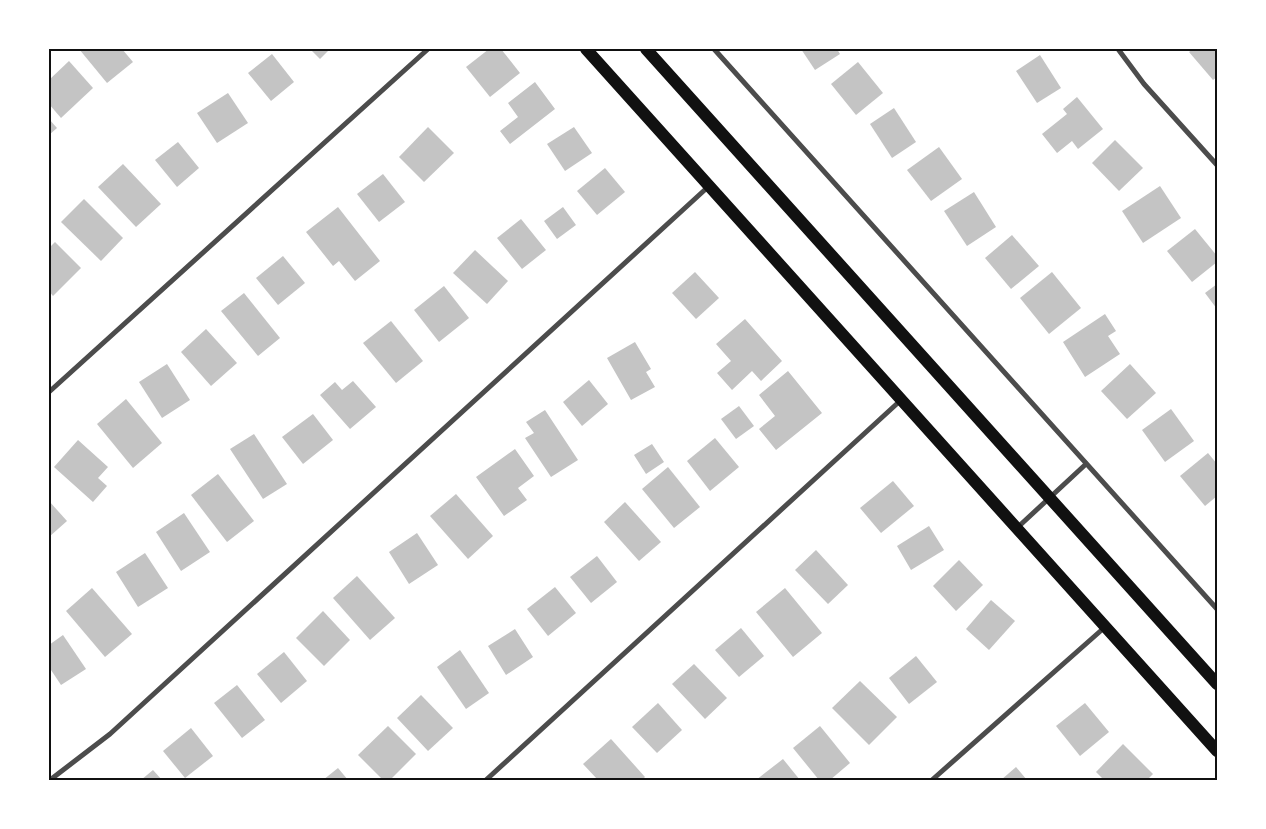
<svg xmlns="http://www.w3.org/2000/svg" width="1266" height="829" viewBox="0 0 1266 829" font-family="'Source Sans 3',sans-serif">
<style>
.building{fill:#c4c4c4}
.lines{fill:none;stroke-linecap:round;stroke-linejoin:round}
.minor{stroke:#4c4c4c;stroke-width:5}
.primary{stroke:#111;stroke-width:12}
.neatline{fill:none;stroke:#111;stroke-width:2}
</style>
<rect width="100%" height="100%" fill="#fff"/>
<g class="building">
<polygon points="79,49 122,49 133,62 107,83"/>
<polygon points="310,49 330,49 320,59"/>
<polygon points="489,49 501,49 520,73 490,97 466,67"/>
<polygon points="801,49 837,49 840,54 815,70"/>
<polygon points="1193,49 1217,49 1217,77 1213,80 1189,52"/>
<polygon points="272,54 294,82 271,101 248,73"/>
<polygon points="1040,55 1061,88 1037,103 1016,71"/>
<polygon points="69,61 93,88 61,118 49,104 49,80"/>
<polygon points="858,62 883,93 856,115 831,84"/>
<polygon points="535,82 555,109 510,144 500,131 518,117 508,103"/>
<polygon points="228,93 248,123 217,143 197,113"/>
<polygon points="1077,97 1103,129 1078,149 1072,141 1057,153 1042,134 1067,114 1063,109"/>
<polygon points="894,108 916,142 892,158 870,124"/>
<polygon points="49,119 57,128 49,135"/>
<polygon points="428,127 454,153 424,182 399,157"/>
<polygon points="574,127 592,153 565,171 547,144"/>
<polygon points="1115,140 1143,168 1119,191 1092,163"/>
<polygon points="178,142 199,168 177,187 155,160"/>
<polygon points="939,147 962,179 931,201 907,170"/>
<polygon points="123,164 161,204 136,227 98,187"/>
<polygon points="605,168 625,192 597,215 577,191"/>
<polygon points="383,174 405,202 379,222 357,194"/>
<polygon points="1160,186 1181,218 1143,243 1122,211"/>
<polygon points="974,192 996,227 967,246 944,211"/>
<polygon points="84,199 123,238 101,261 61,222"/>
<polygon points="338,207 380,261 355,281 339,261 333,266 306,232"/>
<polygon points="563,207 576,225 557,239 544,221"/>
<polygon points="521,219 546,250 522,269 497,238"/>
<polygon points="1195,229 1217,256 1217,262 1192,282 1167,251"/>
<polygon points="1012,235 1039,266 1011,289 985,258"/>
<polygon points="55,242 81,268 53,296 49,291 49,248"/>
<polygon points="475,250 508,281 487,304 453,273"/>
<polygon points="283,256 305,283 278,305 256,278"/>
<polygon points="695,272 719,298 696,319 672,293"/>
<polygon points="1052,272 1081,308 1049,334 1020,298"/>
<polygon points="1217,284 1217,309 1205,293"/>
<polygon points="444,286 469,318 439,342 414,310"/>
<polygon points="244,293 280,338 258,356 221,311"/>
<polygon points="1105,314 1116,331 1108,336 1120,354 1085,377 1063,342"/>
<polygon points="745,319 782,361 761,381 752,371 732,390 717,373 731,361 716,344"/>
<polygon points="391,321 423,361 396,383 363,343"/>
<polygon points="206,329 237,363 211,386 181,352"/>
<polygon points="635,342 651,369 646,372 655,387 631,400 607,358"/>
<polygon points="167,364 190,400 162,418 139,382"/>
<polygon points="1130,364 1156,393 1127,419 1101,391"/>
<polygon points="788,371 822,413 776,450 759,429 775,416 759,395"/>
<polygon points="589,380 608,404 582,426 563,402"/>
<polygon points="353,381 376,407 350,429 320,395 335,382 342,390"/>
<polygon points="126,399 162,443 133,468 97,424"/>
<polygon points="739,406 754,426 736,439 721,419"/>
<polygon points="1171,409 1194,441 1165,462 1142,430"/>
<polygon points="545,410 578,460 551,477 525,438 534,433 526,422"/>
<polygon points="313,414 333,440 303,464 282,437"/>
<polygon points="254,434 287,484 263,499 230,449"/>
<polygon points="715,438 739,467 710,491 687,461"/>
<polygon points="78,440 108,467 98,478 107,486 93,502 54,467"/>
<polygon points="652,444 664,462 646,474 634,455"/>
<polygon points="515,449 534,476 518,488 527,500 504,516 476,477"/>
<polygon points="1208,453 1217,464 1217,496 1205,506 1180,476"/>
<polygon points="668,467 700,507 674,528 642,489"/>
<polygon points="218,474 254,521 227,542 191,495"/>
<polygon points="893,481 914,506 881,533 860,508"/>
<polygon points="456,494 493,536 468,559 430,516"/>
<polygon points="49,501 67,521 49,537"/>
<polygon points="625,502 661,542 639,561 604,522"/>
<polygon points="184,513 210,552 181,571 156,532"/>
<polygon points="929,526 944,550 911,570 897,546"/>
<polygon points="417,533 438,565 409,584 389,552"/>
<polygon points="816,550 848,585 828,604 795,570"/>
<polygon points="145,553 168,588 138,607 116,572"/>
<polygon points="597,556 617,582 591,603 570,577"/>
<polygon points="959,560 983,585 956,611 933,586"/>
<polygon points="357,576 395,618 370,640 333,598"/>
<polygon points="555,587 576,613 548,636 527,609"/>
<polygon points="92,588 132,634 105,657 66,611"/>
<polygon points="785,588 822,633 793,657 756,612"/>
<polygon points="991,600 1015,621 989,650 966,629"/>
<polygon points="323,611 350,640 324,666 296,638"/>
<polygon points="741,628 764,656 739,677 715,650"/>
<polygon points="515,629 533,657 506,675 488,646"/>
<polygon points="63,635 86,669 61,685 49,667 49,645"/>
<polygon points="460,650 489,693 466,709 437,667"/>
<polygon points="284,652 307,681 281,703 257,674"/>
<polygon points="916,656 937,682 909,704 889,678"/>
<polygon points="694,664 727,698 705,719 672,684"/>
<polygon points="860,681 897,717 869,745 832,708"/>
<polygon points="237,685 265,720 242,738 214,703"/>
<polygon points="421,695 453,728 428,751 397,718"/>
<polygon points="658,703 682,730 657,753 632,727"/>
<polygon points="1085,703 1109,732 1080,756 1056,726"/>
<polygon points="388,726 416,754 390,780 383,780 358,755"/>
<polygon points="820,726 850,763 830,780 819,780 793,748"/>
<polygon points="191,728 213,756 185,778 163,751"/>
<polygon points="611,739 645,777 642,780 598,780 583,764"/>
<polygon points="1123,744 1153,774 1147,780 1104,780 1096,772"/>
<polygon points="783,759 800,780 756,780"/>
<polygon points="1016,767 1027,780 1001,780"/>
<polygon points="338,768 348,780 323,780"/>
<polygon points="153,770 162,780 141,780"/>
</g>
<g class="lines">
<g class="minor">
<polyline points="714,49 1217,609"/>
<polyline points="1118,49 1144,84 1217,165"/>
<polyline points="49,392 428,49"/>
<polyline points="1017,528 1086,464"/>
<polyline points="50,780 110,734 709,186"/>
<polyline points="486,780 901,400"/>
<polyline points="932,780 1105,627"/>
</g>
<g class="primary">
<polyline points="586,49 1217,751"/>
<polyline points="646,49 1217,684"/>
</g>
</g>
<rect width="1266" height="829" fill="none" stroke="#ffffff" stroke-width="100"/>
<rect x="50" y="50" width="1166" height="729" class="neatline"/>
</svg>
